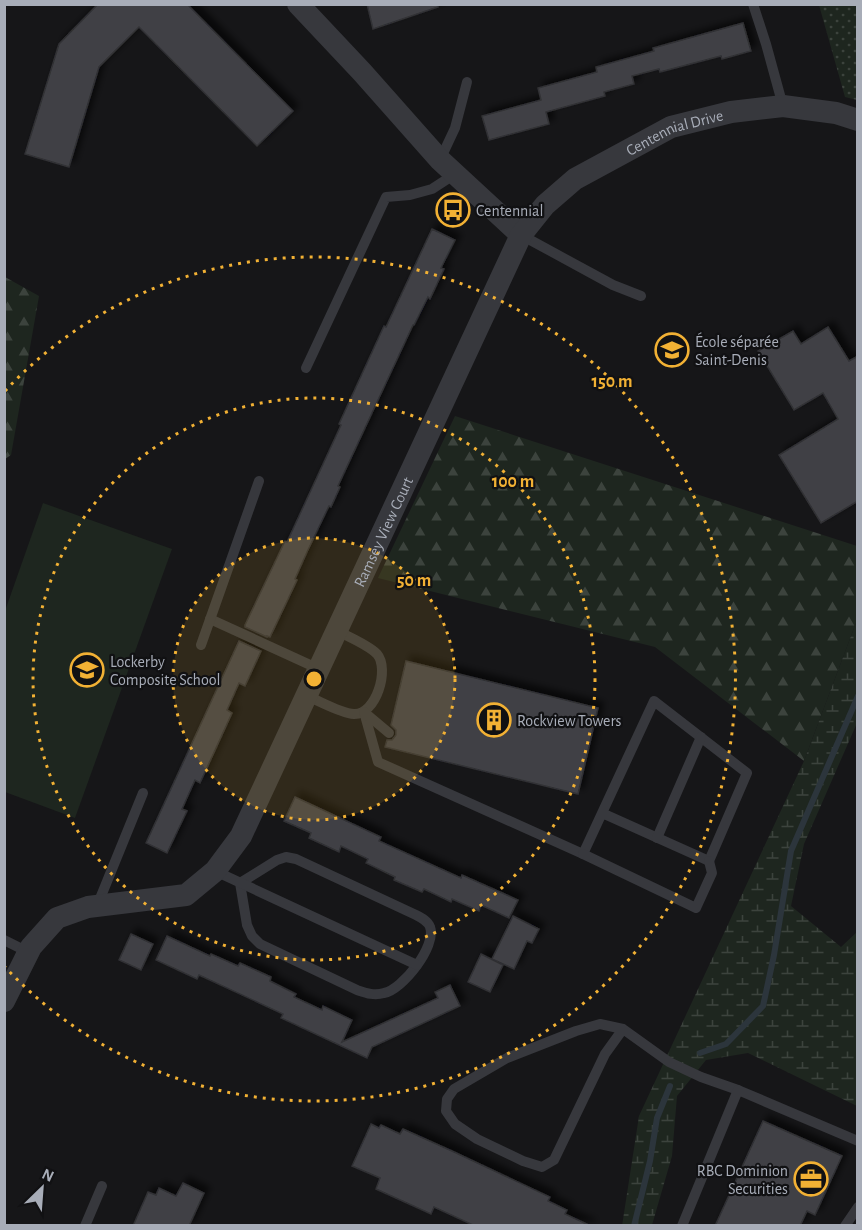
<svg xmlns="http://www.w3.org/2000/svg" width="862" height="1230" viewBox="0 0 862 1230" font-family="'Alegreya Sans',sans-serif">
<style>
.grass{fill:url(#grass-dots)}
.forest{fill:url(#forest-firs)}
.wetland{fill:url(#wetland-marsh)}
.pitch{fill:#1e261f}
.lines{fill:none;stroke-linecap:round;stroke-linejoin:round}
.stream{stroke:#2c353c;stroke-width:6}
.building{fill:#404145;stroke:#303034;stroke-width:1.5;filter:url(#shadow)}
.lane{stroke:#37383d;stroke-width:10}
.street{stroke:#37383d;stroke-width:22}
.ring{fill:none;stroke:#f2b134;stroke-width:3;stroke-dasharray:3 6}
.labels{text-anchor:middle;stroke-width:4.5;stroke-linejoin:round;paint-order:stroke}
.street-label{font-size:16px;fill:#a8adb8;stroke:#111113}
.poi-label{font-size:16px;fill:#a8adb8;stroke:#111113;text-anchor:start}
.centre{fill:#f2b134;stroke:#111113;stroke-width:3}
.ring-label{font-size:18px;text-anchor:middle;font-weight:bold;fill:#f2b134;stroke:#111113;stroke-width:4.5;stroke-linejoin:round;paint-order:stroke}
</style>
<defs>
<pattern id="grass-dots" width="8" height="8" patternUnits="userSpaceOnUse" patternTransform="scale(1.5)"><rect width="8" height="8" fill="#1e261f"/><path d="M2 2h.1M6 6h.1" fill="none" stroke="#3c433d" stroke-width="1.8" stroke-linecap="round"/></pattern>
<pattern id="forest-firs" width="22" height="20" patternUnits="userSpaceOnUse" patternTransform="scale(1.5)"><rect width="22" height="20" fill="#1e261f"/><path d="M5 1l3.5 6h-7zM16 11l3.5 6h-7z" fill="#3c433d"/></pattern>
<pattern id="wetland-marsh" width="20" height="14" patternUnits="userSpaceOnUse" patternTransform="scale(1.5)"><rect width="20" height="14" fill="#1e261f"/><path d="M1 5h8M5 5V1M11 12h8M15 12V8" fill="none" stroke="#3c433d"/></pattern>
<filter id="shadow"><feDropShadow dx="5.5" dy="-5.5" stdDeviation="3" flood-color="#0009"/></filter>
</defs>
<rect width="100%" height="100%" fill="#161618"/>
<polygon class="grass" points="819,5 857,5 857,100 845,97"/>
<g class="forest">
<polygon points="5,277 39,296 11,455 5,459"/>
<polygon points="455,416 857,546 857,620 804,761 655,647 378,578"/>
</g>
<polygon class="wetland" points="857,620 857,723 804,844 791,906 841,947 857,932 857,1106 748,1053 706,1060 677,1096 672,1156 652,1225 622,1226 639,1116 804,761"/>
<polygon class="pitch" points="43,503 172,549 75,818 5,792 5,611"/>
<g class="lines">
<g class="stream">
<polyline points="700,1053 726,1044 763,1006 774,955 791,851 858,696"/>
<polyline points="634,1226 650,1161 657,1118 670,1086"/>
</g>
</g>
<g class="building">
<polygon points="98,4 187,4 293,111 257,146 139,27 99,67 69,167 25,154 59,44"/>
<polygon points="367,4 437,4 438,7 373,29"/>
<polygon points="743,23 751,51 722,59 721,56 660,72 659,69 632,76 634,84 604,92 605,96 546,112 549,124 489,140 482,116 541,100 538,88 597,72 596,67 654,51 653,48"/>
<polygon points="432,229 455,240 441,268 444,269 430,299 428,297 414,325 413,325 338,486 340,487 331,507 329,506 307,552 295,579 297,580 270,637 267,636 267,637 245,627 245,625 285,541 287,542 341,425 339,424 384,326 386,327"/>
<polygon points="828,327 849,361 858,356 858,501 821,523 779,455 838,419 823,393 794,410 758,351 793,331 801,344"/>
<polygon points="239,641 261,651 245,686 239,683 227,710 232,713 200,783 195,780 182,809 187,811 167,853 146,843"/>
<polygon points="406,661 598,708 578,794 385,747 387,740 392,740 396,735 396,730 391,725"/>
<polygon points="295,797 381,837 379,841 461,878 462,875 518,900 509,918 481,905 479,911 452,899 451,902 424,889 422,892 394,880 395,877 366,863 368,859 341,846 339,852 309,838 311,833 284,821"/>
<polygon points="513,916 539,929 532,943 527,941 514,969 492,959"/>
<polygon points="131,934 153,944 141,970 119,960"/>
<polygon points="167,936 210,956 211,954 238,966 240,963 271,977 270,981 296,994 294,997 322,1010 323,1006 352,1020 342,1042 438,998 435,992 450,985 460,1006 372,1047 367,1058 281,1018 283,1014 199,975 197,979 156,960"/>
<polygon points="481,954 503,965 490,992 468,982"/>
<polygon points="763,1121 842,1156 815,1215 807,1211 800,1226 715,1226"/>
<polygon points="371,1124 379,1128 381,1125 400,1134 403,1129 452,1151 550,1197 548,1201 567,1210 565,1214 591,1226 475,1226 434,1207 431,1214 376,1189 380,1178 352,1166"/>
<polygon points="183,1183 204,1193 189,1226 133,1226 148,1192 156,1195 159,1188 176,1196"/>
</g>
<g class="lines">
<g class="lane">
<polyline points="753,4 766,44 783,106"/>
<polyline points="440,160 455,128 467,82"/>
<polyline points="521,235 613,285 641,296"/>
<polyline points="306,368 386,197 410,195 432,189 455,174"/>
<polyline points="210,619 319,669"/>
<polyline points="201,645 259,481"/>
<path d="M307 696C320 701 340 713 354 714 376 715 390 669 377 654 368 645 349 637 337 631"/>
<polyline points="364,712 378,762 583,854 654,701 747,773 709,861 602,813"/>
<polyline points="364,712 389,733"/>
<polyline points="657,838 701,737"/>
<polyline points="583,854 696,908 712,873 709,861"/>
<path d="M286 857 296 859 416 915C422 918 428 921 430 927 437 946 402 990 384 993 374 996 366 993 357 990L260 944 252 936 247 925 240 883 277 860Z"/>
<polyline points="215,871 417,965"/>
<polyline points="97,906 143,793"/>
<polyline points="4,940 28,952"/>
<polyline points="623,1029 605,1054 554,1160 542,1167 523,1161 477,1139 455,1124 446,1111 447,1099 454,1089 507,1058 576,1031 600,1024 623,1029 669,1062 701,1077 738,1090"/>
<polyline points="85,1226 102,1186"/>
<polyline points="682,1226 738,1090 858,1141"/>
<polyline points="845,1226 858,1207"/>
</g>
<g class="street">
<polyline points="298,4 362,72 440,160 521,235"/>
<path id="s1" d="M4 1001 31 947 57 918 88 907 186 895 215 871 241 836 521 235 545 205 575 179 671 127 731 112 783 106 836 113 858 120"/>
</g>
</g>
<circle cx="314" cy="679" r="141" fill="#f2b134" fill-opacity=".12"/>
<g class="ring">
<circle cx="314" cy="679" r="141"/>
<circle cx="314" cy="679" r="281"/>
<path d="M5 391A422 422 0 1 1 5 967"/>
</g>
<defs>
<symbol id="bus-ring" viewBox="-11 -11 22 22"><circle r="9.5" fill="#111113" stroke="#f2b134" stroke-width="1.5"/><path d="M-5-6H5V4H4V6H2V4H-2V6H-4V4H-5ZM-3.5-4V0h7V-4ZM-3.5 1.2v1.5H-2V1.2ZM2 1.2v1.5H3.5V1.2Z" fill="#f2b134"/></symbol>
<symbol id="school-ring" viewBox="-11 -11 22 22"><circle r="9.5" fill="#111113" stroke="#f2b134" stroke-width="1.5"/><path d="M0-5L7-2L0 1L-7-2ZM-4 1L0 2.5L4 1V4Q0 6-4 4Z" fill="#f2b134"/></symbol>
<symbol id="building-ring" viewBox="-11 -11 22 22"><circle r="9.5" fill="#111113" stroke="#f2b134" stroke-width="1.5"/><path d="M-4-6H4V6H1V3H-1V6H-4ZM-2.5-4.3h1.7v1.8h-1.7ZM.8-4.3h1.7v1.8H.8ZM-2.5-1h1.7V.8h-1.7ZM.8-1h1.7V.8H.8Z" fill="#f2b134"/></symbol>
<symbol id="office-ring" viewBox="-11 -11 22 22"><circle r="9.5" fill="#111113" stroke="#f2b134" stroke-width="1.5"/><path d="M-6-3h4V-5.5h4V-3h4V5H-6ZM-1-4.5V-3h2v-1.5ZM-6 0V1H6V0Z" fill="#f2b134"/></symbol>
</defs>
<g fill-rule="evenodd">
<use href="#bus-ring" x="434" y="191" width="38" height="38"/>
<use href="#school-ring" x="653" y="331" width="38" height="38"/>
<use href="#school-ring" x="68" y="651" width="38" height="38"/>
<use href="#building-ring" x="475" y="701" width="38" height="38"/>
<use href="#office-ring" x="792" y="1160" width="38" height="38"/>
</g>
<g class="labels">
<g class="street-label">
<text dy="6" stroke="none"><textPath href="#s1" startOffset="1164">Centennial Drive</textPath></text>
<text dy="6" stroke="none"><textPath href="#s1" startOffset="648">Ramsey View Court</textPath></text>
</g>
<g class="poi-label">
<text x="476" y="216">Centennial</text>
<text x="695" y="347">École séparée<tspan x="695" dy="18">Saint-Denis</tspan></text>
<text x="110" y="667">Lockerby<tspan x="110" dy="18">Composite School</tspan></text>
<text x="517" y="726">Rockview Towers</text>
<text x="788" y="1176" text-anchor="end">RBC Dominion<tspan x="788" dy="18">Securities</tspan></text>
</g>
</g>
<circle cx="314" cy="679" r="9" class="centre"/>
<g class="ring-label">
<text x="612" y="387">150 m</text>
<text x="513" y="487">100 m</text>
<text x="414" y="586">50 m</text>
</g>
<rect width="862" height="1230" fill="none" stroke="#a8adb8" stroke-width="12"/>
<g transform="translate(42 1188) rotate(25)" stroke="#111113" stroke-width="4.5" paint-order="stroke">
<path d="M0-4.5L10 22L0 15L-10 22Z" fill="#a8adb8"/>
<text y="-9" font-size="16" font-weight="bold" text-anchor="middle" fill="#a8adb8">N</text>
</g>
</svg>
